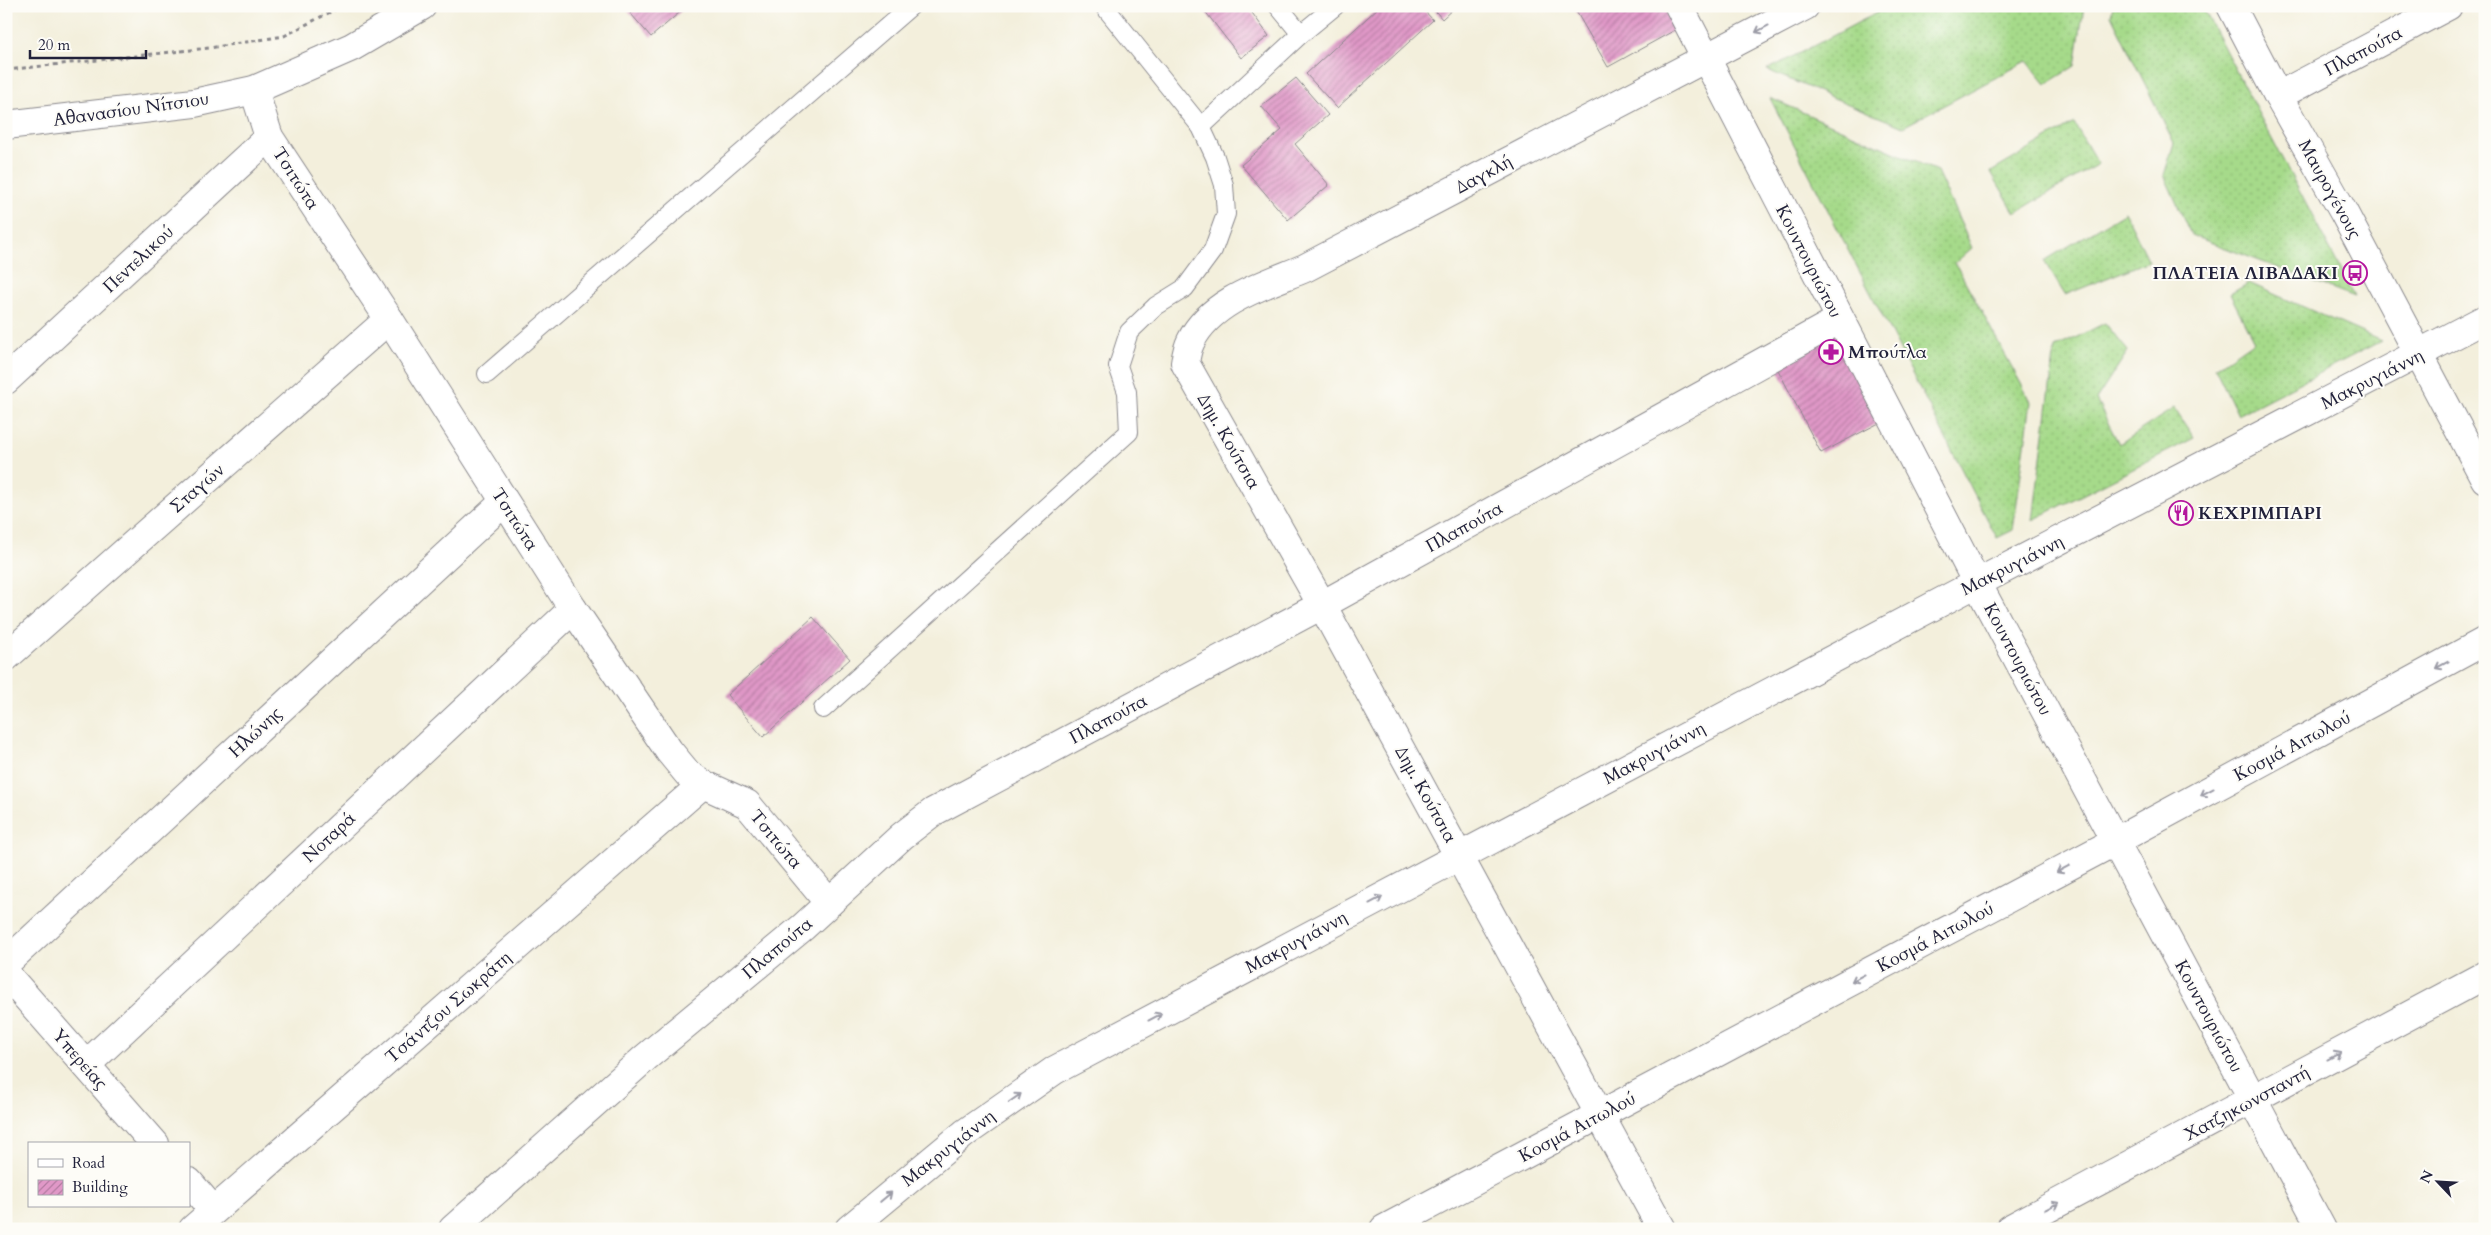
<svg xmlns="http://www.w3.org/2000/svg" width="2491" height="1235" viewBox="0 0 2491 1235" font-family="Cardo,serif">
<style>
.grass{fill:url(#grass-dots);stroke:#647e62}
.building{fill:url(#building-hatch)}
.lines{fill:none;stroke-linecap:round;stroke-linejoin:round}
.lane-casing{stroke:#8a888c;stroke-width:20}
.street-casing{stroke:#8a888c;stroke-width:30}
.path{stroke:#8a888c;stroke-width:3;stroke-dasharray:4 4;stroke-linecap:butt}
.lane{stroke:#fff;stroke-width:18}
.street{stroke:#fff;stroke-width:28}
.oneway{stroke:#9c9ca7}
.labels{text-anchor:middle;stroke-width:4;stroke-linejoin:round;paint-order:stroke}
.street-label{font-size:18px;fill:#22223b;stroke:#fdfcf7}
.poi-label{font-size:18px;font-weight:bold;fill:#22223b;stroke:#fdfcf7;text-anchor:start}
</style>
<defs>
<pattern id="grass-dots" width="8" height="8" patternUnits="userSpaceOnUse" patternTransform="scale(1.25)"><rect width="8" height="8" fill="#a6da8a"/><path d="M2 2h.1M6 6h.1" fill="none" stroke="#8fbb78" stroke-width="1.8" stroke-linecap="round"/></pattern>
<pattern id="building-hatch" width="6" height="6" patternUnits="userSpaceOnUse" patternTransform="scale(1.25)"><rect width="6" height="6" fill="#e098c7"/><path d="M-1 1l2-2M0 6l6-6M5 7l2-2" fill="none" stroke="#b57ca3"/></pattern>
</defs>
<rect width="100%" height="100%" fill="#fdfcf7"/>
<filter id="ink" filterUnits="userSpaceOnUse"><feTurbulence type="fractalNoise" baseFrequency=".02" numOctaves="2"/><feDisplacementMap in="SourceGraphic" scale="10" xChannelSelector="R" yChannelSelector="G"/><feConvolveMatrix kernelMatrix="1 2 1 2 8 2 1 2 1" color-interpolation-filters="sRGB"/></filter>
<filter id="wash" filterUnits="userSpaceOnUse"><feTurbulence type="fractalNoise" baseFrequency=".0096" numOctaves="4" result="noise"/><feDisplacementMap in="SourceGraphic" scale="20" xChannelSelector="R" yChannelSelector="G"/><feGaussianBlur stdDeviation="1.12" result="paint"/><feColorMatrix in="noise" values="0 0 0 0 0 0 0 0 0 0 0 0 0 0 0 0 0 1.4 0 .05"/><feComposite in="paint" operator="in"/></filter>
<g filter="url(#wash)">
<rect width="100%" height="100%" fill="#f3efdc"/>
<g class="grass">
<polygon points="1890,6 2084,6 2075,66 2046,84 2027,61 1903,127 1767,70"/>
<polygon points="2113,6 2202,6 2355,297 2191,235 2164,175 2174,143 2111,15"/>
<polygon points="1770,98 1937,171 1972,248 1955,263 2031,402 2013,530 1997,538"/>
<polygon points="2074,123 2098,164 2015,213 1991,172"/>
<polygon points="2125,212 2149,261 2065,295 2044,261"/>
<polygon points="2249,283 2381,341 2238,415 2215,368 2254,341 2230,294"/>
<polygon points="2105,323 2128,351 2096,400 2119,444 2174,408 2194,438 2033,520 2055,348"/>
</g>
<g id="blocks">
<g class="building">
<polygon points="624,6 687,6 651,37"/>
<polygon points="1201,6 1247,6 1269,36 1241,58"/>
<polygon points="1380,6 1420,6 1433,20 1337,108 1306,74"/>
<polygon points="1431,6 1456,6 1442,19"/>
<polygon points="1573,6 1664,6 1675,30 1608,67"/>
<polygon points="1296,78 1328,115 1295,144 1329,185 1288,220 1241,165 1282,130 1261,106"/>
<polygon points="1836,331 1883,421 1821,453 1775,364"/>
<polygon points="813,617 850,659 763,737 727,695"/>
</g>
</g>
</g>
<g filter="url(#ink)">
<use href="#blocks" fill-opacity="0" stroke="#8a888c" stroke-width="1"/>
<g class="lines">
<defs>
<g id="lane">
<polyline points="1278,6 1301,34"/>
<polyline points="1201,127 1301,34 1335,6"/>
<polyline points="487,374 911,6"/>
<polyline points="823,709 1129,432 1127,392 1118,366 1129,332 1156,306 1185,288 1213,250 1226,214 1224,185 1215,157 1201,127 1104,6"/>
</g>
<g id="street">
<polyline points="1679,6 1977,583 2322,1229"/>
<polyline points="2231,6 2278,96 2344,213 2485,479"/>
<polyline points="254,90 269,137 389,319 573,609 669,751 688,774 703,784 747,804 829,903"/>
<polyline points="2278,96 2448,6"/>
<polyline points="6,125 194,103 254,90 352,47 422,6"/>
<polyline points="6,380 269,137"/>
<polyline points="6,657 389,319"/>
<polyline points="6,963 504,502"/>
<polyline points="6,974 155,1144"/>
<polyline points="86,1065 573,609"/>
<polyline points="189,1182 213,1210"/>
<polyline points="193,1229 703,784"/>
<polyline points="453,1229 645,1058 803,927 902,836 933,812 1322,605 1839,320"/>
<polyline points="849,1229 965,1133 1055,1070 1977,583 2485,319"/>
<polyline points="1384,1229 2116,841 2485,641"/>
<path d="M1662 1229 1322 605 1185 363C1186 356 1188 347 1191 341 1211 300 1267 284 1305 268L1805 6"/>
<polyline points="2009,1229 2485,975"/>
</g>
</defs>
<use href="#lane" class="lane-casing"/>
<use href="#street" class="street-casing"/>
<polyline class="path" points="6,70 209,48 284,36 342,6"/>
<use href="#lane" class="lane"/>
<use href="#street" class="street"/>
</g>
<defs><path id="oneway-shaft" d="M-6 0H5M1.5-3L5.5 0L1.5 3" fill="none" stroke-width="1.6" stroke-linecap="round" stroke-linejoin="round" transform="scale(1.25)"/></defs>
<g class="oneway">
<use href="#oneway-shaft" transform="translate(1762 29) rotate(152)"/>
<use href="#oneway-shaft" transform="translate(2442 665) rotate(152)"/>
<use href="#oneway-shaft" transform="translate(2207 792) rotate(152)"/>
<use href="#oneway-shaft" transform="translate(2063 869) rotate(152)"/>
<use href="#oneway-shaft" transform="translate(1376 900) rotate(-28)"/>
<use href="#oneway-shaft" transform="translate(1858 978) rotate(152)"/>
<use href="#oneway-shaft" transform="translate(1155 1017) rotate(-28)"/>
<use href="#oneway-shaft" transform="translate(2334 1056) rotate(-28)"/>
<use href="#oneway-shaft" transform="translate(1015 1098) rotate(-35)"/>
<use href="#oneway-shaft" transform="translate(886 1197) rotate(-40)"/>
<use href="#oneway-shaft" transform="translate(2052 1206) rotate(-28)"/>
</g>
</g>
<defs>
<symbol id="bus-ring" viewBox="-11 -11 22 22"><circle r="9.5" fill="#fdfcf7" stroke="#b5179e" stroke-width="1.5"/><path d="M-5-6H5V4H4V6H2V4H-2V6H-4V4H-5ZM-3.5-4V0h7V-4ZM-3.5 1.2v1.5H-2V1.2ZM2 1.2v1.5H3.5V1.2Z" fill="#b5179e"/></symbol>
<symbol id="pharmacy-ring" viewBox="-11 -11 22 22"><circle r="9.5" fill="#fdfcf7" stroke="#b5179e" stroke-width="1.5"/><path d="M-2-6h4v4h4v4h-4v4h-4v-4h-4v-4h4Z" fill="#b5179e"/></symbol>
<symbol id="restaurant-ring" viewBox="-11 -11 22 22"><circle r="9.5" fill="#fdfcf7" stroke="#b5179e" stroke-width="1.5"/><path d="M-5-6h1v4h1v-4h1v4h1v-4h1v5L-1.5 .5V6h-2V.5L-5-1ZM5-6V6H3V1.5H1.5Q1.5-4 5-6Z" fill="#b5179e"/></symbol>
</defs>
<g fill-rule="evenodd">
<use href="#bus-ring" x="2341" y="259" width="28" height="28"/>
<use href="#pharmacy-ring" x="1817" y="338" width="28" height="28"/>
<use href="#restaurant-ring" x="2167" y="499" width="28" height="28"/>
</g>
<g class="labels">
<g class="street-label">
<text transform="translate(2363 51) rotate(-28)" y="6">Πλαπούτα</text>
<text transform="translate(131 109) rotate(-8)" y="6">Αθανασίου Νίτσιου</text>
<text transform="translate(1484 174) rotate(-28)" y="6">Δαγκλή</text>
<text transform="translate(296 178) rotate(57)" y="6">Τσιτώτα</text>
<text transform="translate(2330 189) rotate(61)" y="6">Μαυρογένους</text>
<text transform="translate(138 259) rotate(-43)" y="6">Πεντελικού</text>
<text transform="translate(1809 261) rotate(63)" y="6">Κουντουριώτου</text>
<text transform="translate(2372 379) rotate(-27)" y="6">Μακρυγιάννη</text>
<text transform="translate(1229 441) rotate(60)" y="6">Δημ. Κούτσια</text>
<text transform="translate(197 488) rotate(-41)" y="6">Σταγών</text>
<text transform="translate(515 519) rotate(57)" y="6">Τσιτώτα</text>
<text transform="translate(1464 527) rotate(-29)" y="6">Πλαπούτα</text>
<text transform="translate(2012 565) rotate(-27)" y="6">Μακρυγιάννη</text>
<text transform="translate(2018 659) rotate(62)" y="6">Κουντουριώτου</text>
<text transform="translate(1108 719) rotate(-28)" y="6">Πλαπούτα</text>
<text transform="translate(255 732) rotate(-43)" y="6">Ηλώνης</text>
<text transform="translate(2292 746) rotate(-28)" y="6">Κοσμά Αιτωλού</text>
<text transform="translate(1654 753) rotate(-28)" y="6">Μακρυγιάννη</text>
<text transform="translate(1426 794) rotate(61)" y="6">Δημ. Κούτσια</text>
<text transform="translate(329 837) rotate(-43)" y="6">Νοταρά</text>
<text transform="translate(776 839) rotate(50)" y="6">Τσιτώτα</text>
<text transform="translate(1935 937) rotate(-28)" y="6">Κοσμά Αιτωλού</text>
<text transform="translate(1296 942) rotate(-28)" y="6">Μακρυγιάννη</text>
<text transform="translate(777 948) rotate(-40)" y="6">Πλαπούτα</text>
<text transform="translate(448 1007) rotate(-41)" y="6">Τσάντζου Σωκράτη</text>
<text transform="translate(2209 1016) rotate(62)" y="6">Κουντουριώτου</text>
<text transform="translate(80 1059) rotate(49)" y="6">Υπερείας</text>
<text transform="translate(2247 1103) rotate(-28)" y="6">Χατζηκωνσταντή</text>
<text transform="translate(1577 1127) rotate(-28)" y="6">Κοσμά Αιτωλού</text>
<text transform="translate(948 1148) rotate(-38)" y="6">Μακρυγιάννη</text>
</g>
<g class="poi-label">
<text x="2338" y="279" text-anchor="end">ΠΛΑΤΕΙΑ ΛΙΒΑΔΑΚΙ</text>
<text x="1848" y="358">Μπούτλα</text>
<text x="2198" y="519">ΚΕΧΡΙΜΠΑΡΙ</text>
</g>
</g>
<rect width="2491" height="1235" fill="none" stroke="#fdfcf7" stroke-width="25"/>
<rect x="28" y="1142" width="162" height="65" fill="#fdfcf7" stroke="#a5a5ac"/>
<rect x="38" y="1159" width="25" height="8" fill="#ffffff" stroke="#a5a5ac"/>
<text x="72" y="1168" font-size="15" fill="#22223b">Road</text>
<rect x="38" y="1180" width="25" height="15" fill="url(#building-hatch)" stroke="#a5a5ac"/>
<text x="72" y="1192" font-size="15" fill="#22223b">Building</text>
<g transform="translate(2438 1182) rotate(295)" stroke="#fdfcf7" stroke-width="4" paint-order="stroke">
<path d="M0-4L9 19L0 12L-9 19Z" fill="#22223b"/>
<text y="-8" font-size="14" font-weight="bold" text-anchor="middle" fill="#22223b">N</text>
</g>
<path d="M30 50v8h116v-8" fill="none" stroke="#22223b" stroke-width="2.5"/>
<text x="38" y="50" font-size="15" fill="#22223b" stroke="#fdfcf7" stroke-width="4" paint-order="stroke">20 m</text>
</svg>
